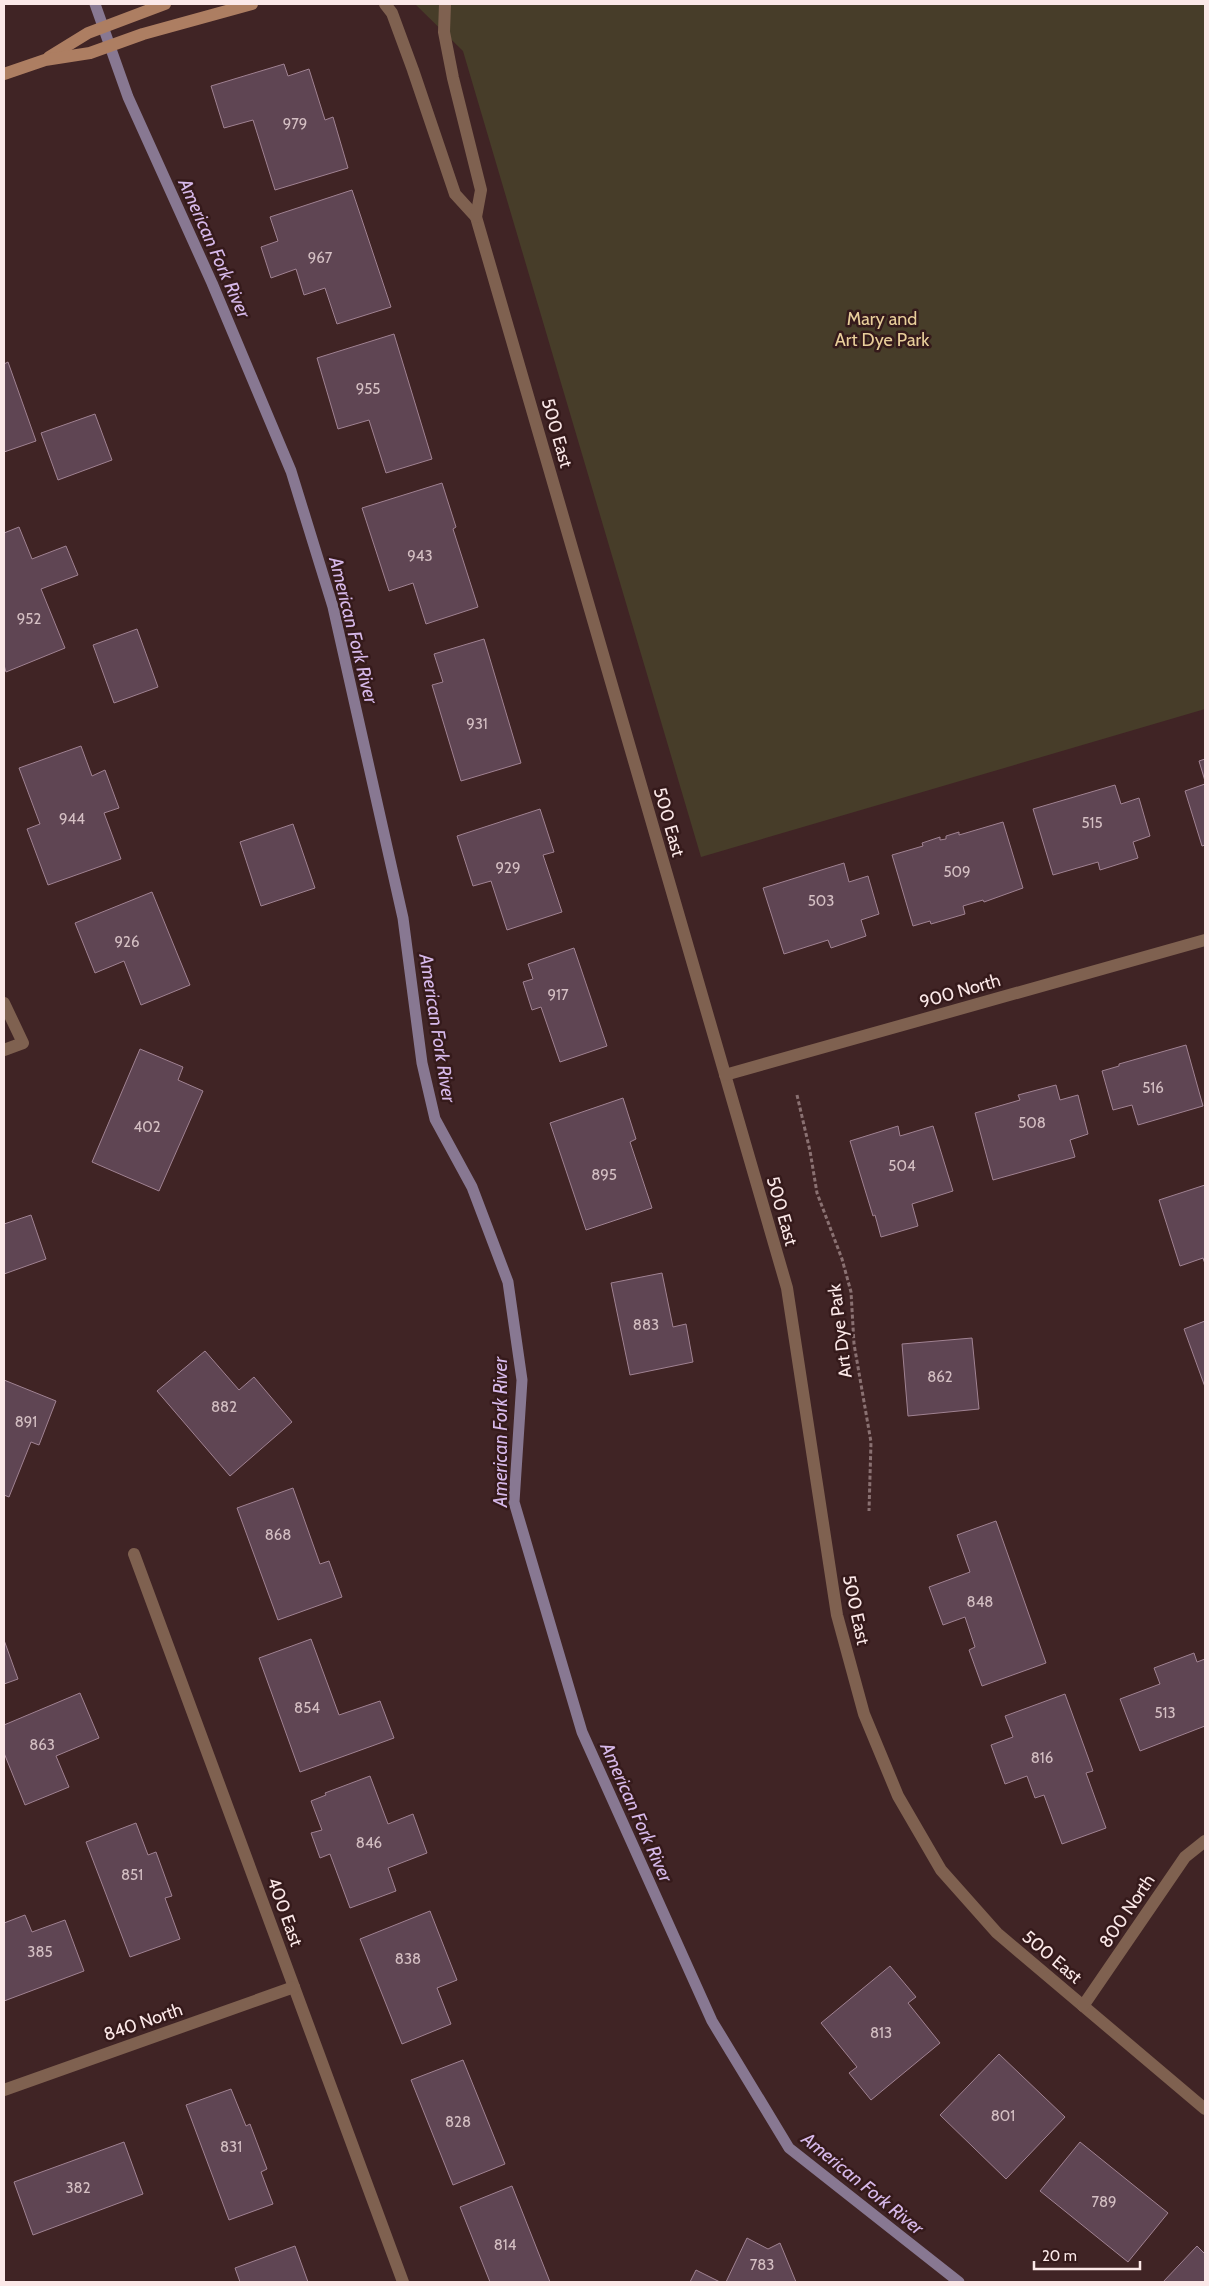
<svg xmlns="http://www.w3.org/2000/svg" width="1209" height="2286" viewBox="0 0 1209 2286" font-family="Cabin,sans-serif">
<style>
.green{fill:#473d29}
.lines{fill:none;stroke-linecap:round;stroke-linejoin:round}
.stream{stroke:#887892;stroke-width:11}
.building{fill:#5f4553;stroke:#a08292}
.path{stroke:#8a7172;stroke-width:3;stroke-dasharray:4 2.5;stroke-linecap:butt}
.street{stroke:#7f6150;stroke-width:12}
.secondary{stroke:#ad7e62;stroke-width:12}
.labels{text-anchor:middle;stroke-width:5;stroke-linejoin:round;paint-order:stroke}
.number-label{font-size:15px;fill:#d4bfc3}
.park-label{font-size:18px;fill:#e8ce9a;stroke:#351a1b}
.street-label{font-size:18px;fill:#fbe8e8;stroke:#351a1b}
.water-label{font-size:19px;font-style:italic;fill:#d7b9ea;stroke:#351a1b}
</style>
<rect width="100%" height="100%" fill="#402425"/>
<polygon class="green" points="415,4 1205,4 1205,709 701,857 463,51"/>
<g class="lines">
<polyline class="stream" points="95,4 128,97 212,283 291,471 333,607 403,918 422,1063 435,1119 472,1187 508,1282 522,1380 514,1502 582,1732 712,2021 789,2148 959,2282"/>
</g>
<g class="building">
<polygon points="284,64 288,76 309,69 325,120 333,117 348,168 275,190 253,120 224,128 211,86"/>
<polygon points="352,190 391,307 337,324 325,288 304,295 296,269 271,278 261,247 278,241 270,217"/>
<polygon points="394,334 432,459 386,473 369,420 338,429 317,358"/>
<polygon points="8,362 36,441 4,452 4,364"/>
<polygon points="95,414 112,460 58,480 41,433"/>
<polygon points="442,483 456,527 453,529 478,607 426,624 413,583 389,591 362,508"/>
<polygon points="19,527 32,559 66,546 78,575 41,589 65,648 6,672 4,665 4,533"/>
<polygon points="137,629 158,687 114,703 93,645"/>
<polygon points="484,639 521,763 461,781 432,685 443,682 434,654"/>
<polygon points="81,746 92,776 105,770 119,808 104,813 121,859 48,885 27,829 40,824 19,768"/>
<polygon points="1205,759 1205,781 1199,761"/>
<polygon points="1205,784 1205,845 1202,846 1185,791"/>
<polygon points="1115,785 1121,804 1139,798 1150,836 1133,842 1138,858 1100,870 1098,862 1053,875 1033,809"/>
<polygon points="540,809 554,852 543,855 562,912 507,930 491,881 473,886 457,836"/>
<polygon points="1003,822 1023,888 984,902 983,900 963,906 965,914 931,924 930,921 913,926 892,855 923,846 922,843 940,837 940,840 946,839 946,836 959,832 959,835"/>
<polygon points="293,824 315,888 261,906 240,842"/>
<polygon points="844,863 849,882 868,876 879,914 861,920 866,936 831,948 828,940 784,954 763,888"/>
<polygon points="152,892 190,985 141,1005 124,961 95,973 75,923"/>
<polygon points="574,948 607,1046 560,1062 541,1007 532,1010 523,982 533,979 528,964"/>
<polygon points="1186,1045 1203,1106 1138,1125 1132,1105 1113,1110 1102,1071 1119,1066 1119,1064"/>
<polygon points="140,1049 183,1067 178,1080 203,1091 159,1191 92,1162"/>
<polygon points="1056,1085 1060,1100 1078,1095 1088,1134 1070,1140 1075,1157 993,1180 975,1113 1020,1100 1018,1095"/>
<polygon points="623,1098 636,1139 630,1142 652,1208 586,1230 550,1123"/>
<polygon points="898,1126 900,1136 933,1126 953,1191 912,1204 918,1226 881,1237 875,1215 873,1216 850,1141"/>
<polygon points="1205,1185 1205,1264 1203,1258 1180,1266 1159,1200"/>
<polygon points="31,1215 46,1259 4,1274 4,1224"/>
<polygon points="662,1273 673,1327 686,1324 693,1362 630,1375 611,1283"/>
<polygon points="1205,1321 1205,1387 1184,1329"/>
<polygon points="972,1338 979,1409 908,1416 902,1344"/>
<polygon points="205,1351 239,1390 254,1377 292,1422 230,1476 157,1391"/>
<polygon points="4,1380 56,1401 39,1445 31,1442 9,1497 4,1495"/>
<polygon points="293,1488 320,1564 329,1561 342,1597 278,1620 237,1508"/>
<polygon points="996,1521 1046,1663 982,1686 969,1650 975,1647 965,1617 943,1625 929,1587 970,1572 957,1535"/>
<polygon points="311,1639 339,1715 380,1701 394,1738 300,1772 259,1658"/>
<polygon points="4,1640 18,1679 4,1684"/>
<polygon points="1194,1653 1197,1662 1205,1659 1205,1726 1140,1751 1120,1699 1160,1684 1154,1668"/>
<polygon points="80,1693 99,1738 56,1756 69,1787 25,1805 4,1753 4,1725"/>
<polygon points="1065,1694 1093,1771 1086,1773 1106,1828 1062,1844 1044,1795 1035,1798 1027,1776 1005,1784 991,1745 1013,1737 1005,1716"/>
<polygon points="370,1776 388,1824 413,1814 427,1853 388,1868 396,1891 350,1908 330,1854 320,1858 311,1833 322,1830 311,1801 326,1795 325,1793"/>
<polygon points="136,1823 148,1855 156,1852 172,1896 165,1898 180,1939 130,1957 86,1842"/>
<polygon points="430,1911 457,1980 437,1988 451,2024 402,2044 360,1939"/>
<polygon points="25,1915 32,1932 65,1920 84,1971 4,2001 4,1923"/>
<polygon points="890,1966 916,1997 908,2003 940,2043 871,2100 849,2073 857,2067 821,2023"/>
<polygon points="999,2054 1065,2117 1006,2179 940,2115"/>
<polygon points="463,2060 505,2164 453,2185 411,2080"/>
<polygon points="231,2089 246,2126 250,2124 267,2169 261,2172 273,2204 229,2220 186,2105"/>
<polygon points="124,2142 143,2194 33,2235 14,2182"/>
<polygon points="1080,2142 1168,2213 1128,2262 1040,2191"/>
<polygon points="512,2186 550,2282 490,2282 460,2207"/>
<polygon points="747,2238 768,2249 780,2243 796,2282 726,2282"/>
<polygon points="295,2246 308,2282 240,2282 235,2268"/>
<polygon points="1197,2246 1205,2254 1205,2282 1163,2282"/>
<polygon points="696,2270 720,2282 690,2282"/>
</g>
<g class="lines">
<polyline class="path" points="797,1095 810,1151 817,1193 842,1259 851,1292 854,1344 871,1442 869,1511"/>
<g class="street">
<polyline points="385,4 392,13 413,70 455,194 476,217 787,1288 837,1615 864,1714 898,1796 941,1870 997,1933 1205,2109"/>
<polyline points="445,4 444,32 453,78 481,190 476,217"/>
<polyline points="4,1003 23,1043 4,1050"/>
<polyline points="725,1075 1205,940"/>
<polyline points="134,1554 403,2282"/>
<polyline points="1083,2006 1185,1857 1205,1841"/>
<polyline points="4,2090 294,1987"/>
</g>
<g class="secondary">
<polyline points="49,57 88,33 165,4"/>
<polyline points="4,74 45,60 90,53 143,34 252,4"/>
</g>
</g>
<g class="labels">
<g class="number-label">
<text x="295" y="129">979</text>
<text x="320" y="263">967</text>
<text x="368" y="394">955</text>
<text x="420" y="561">943</text>
<text x="29" y="624">952</text>
<text x="477" y="729">931</text>
<text x="72" y="824">944</text>
<text x="1092" y="828">515</text>
<text x="508" y="873">929</text>
<text x="957" y="877">509</text>
<text x="821" y="906">503</text>
<text x="127" y="947">926</text>
<text x="558" y="1000">917</text>
<text x="1153" y="1093">516</text>
<text x="1032" y="1128">508</text>
<text x="147" y="1132">402</text>
<text x="902" y="1171">504</text>
<text x="604" y="1180">895</text>
<text x="646" y="1330">883</text>
<text x="940" y="1382">862</text>
<text x="224" y="1412">882</text>
<text x="26" y="1427">891</text>
<text x="278" y="1540">868</text>
<text x="980" y="1607">848</text>
<text x="307" y="1713">854</text>
<text x="1165" y="1718">513</text>
<text x="42" y="1750">863</text>
<text x="1042" y="1763">816</text>
<text x="369" y="1848">846</text>
<text x="132" y="1880">851</text>
<text x="40" y="1957">385</text>
<text x="408" y="1964">838</text>
<text x="881" y="2038">813</text>
<text x="1003" y="2121">801</text>
<text x="458" y="2127">828</text>
<text x="231" y="2152">831</text>
<text x="78" y="2193">382</text>
<text x="1104" y="2207">789</text>
<text x="505" y="2250">814</text>
<text x="762" y="2270">783</text>
</g>
<g class="park-label">
<text x="882" y="325">Mary and<tspan x="882" dy="21">Art Dye Park</tspan></text>
</g>
<g class="street-label">
<text transform="translate(557 433) rotate(74)" y="6">500 East</text>
<text transform="translate(669 822) rotate(74)" y="6">500 East</text>
<text transform="translate(960 991) rotate(-16)" y="6">900 North</text>
<text transform="translate(782 1211) rotate(74)" y="6">500 East</text>
<text transform="translate(840 1331) rotate(-97)" y="6">Art Dye Park</text>
<text transform="translate(856 1610) rotate(78)" y="6">500 East</text>
<text transform="translate(1127 1911) rotate(-56)" y="6">800 North</text>
<text transform="translate(285 1912) rotate(70)" y="6">400 East</text>
<text transform="translate(1052 1957) rotate(40)" y="6">500 East</text>
<text transform="translate(143 2022) rotate(-19)" y="6">840 North</text>
</g>
<g class="water-label">
<text transform="translate(215 248) rotate(66)" y="7">American Fork River</text>
<text transform="translate(354 630) rotate(76)" y="7">American Fork River</text>
<text transform="translate(438 1028) rotate(81)" y="7">American Fork River</text>
<text transform="translate(500 1432) rotate(-90)" y="7">American Fork River</text>
<text transform="translate(637 1812) rotate(66)" y="7">American Fork River</text>
<text transform="translate(863 2183) rotate(39)" y="7">American Fork River</text>
</g>
</g>
<rect width="1209" height="2286" fill="none" stroke="#fbe8e8" stroke-width="10"/>
<path d="M1034 2261v8h106v-8" fill="none" stroke="#fbe8e8" stroke-width="2.5"/>
<text x="1042" y="2261" font-size="15" fill="#fbe8e8" stroke="#351a1b" stroke-width="4" paint-order="stroke">20 m</text>
</svg>
